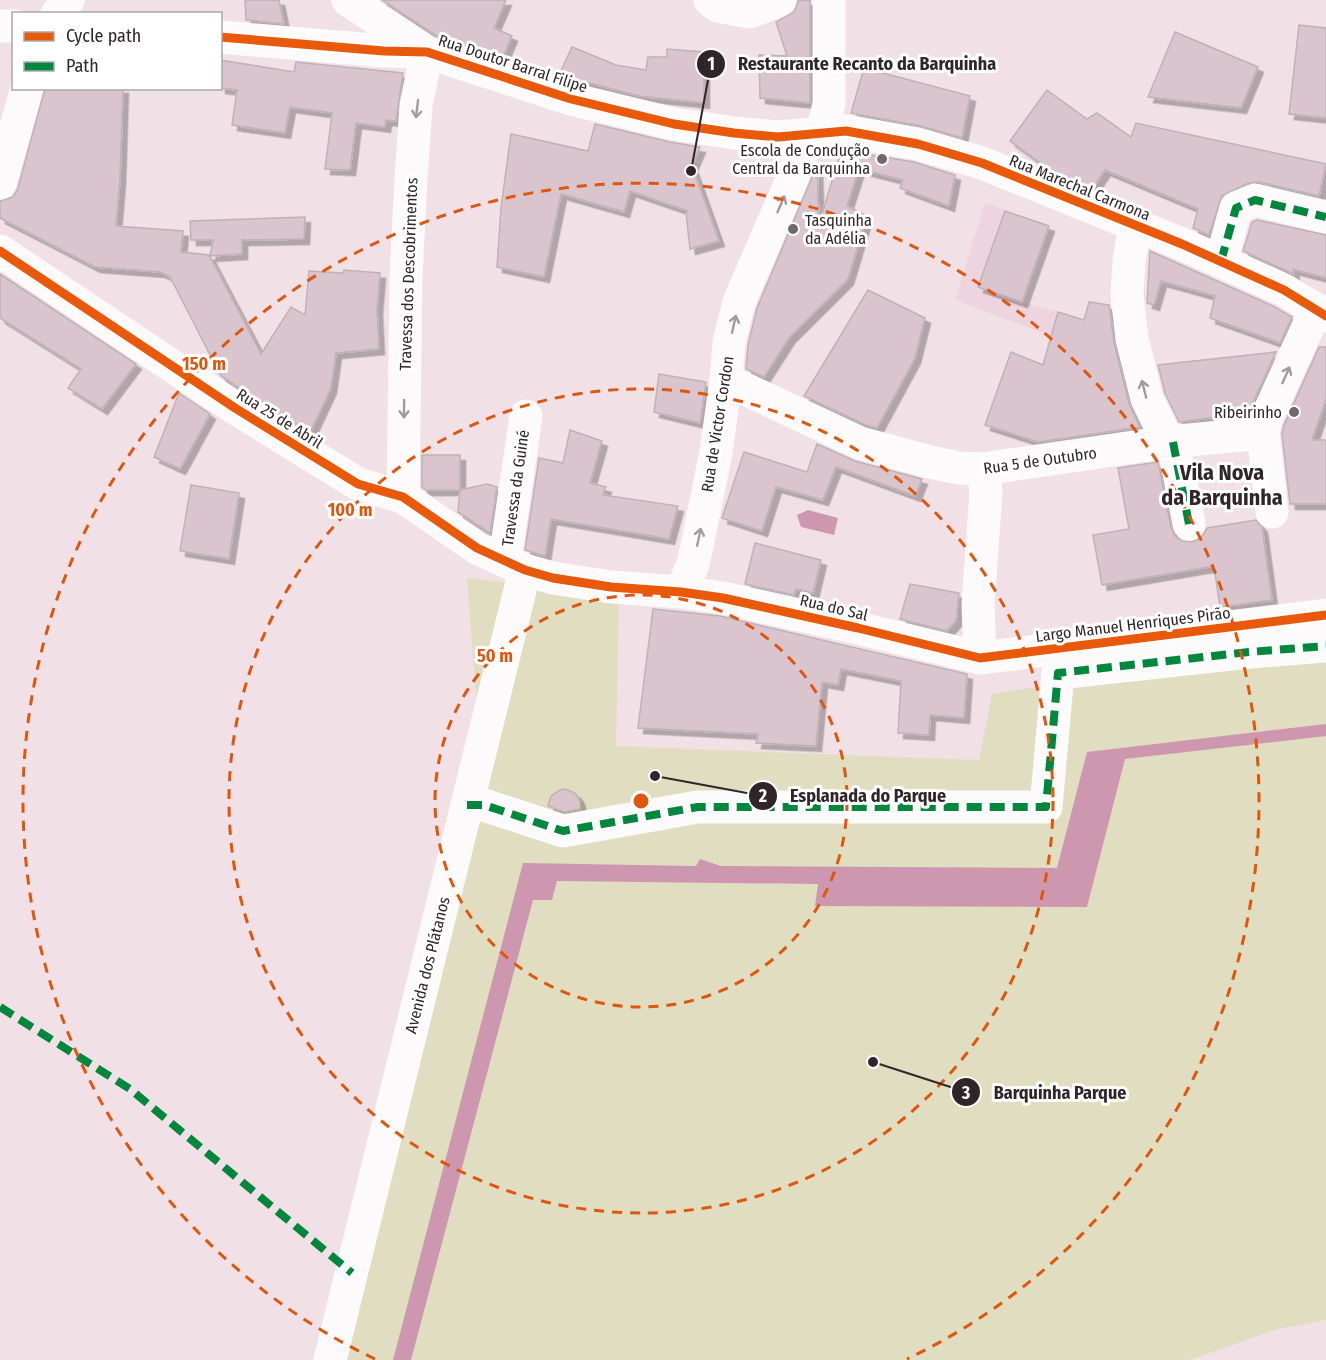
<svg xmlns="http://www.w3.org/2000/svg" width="1326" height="1360" viewBox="0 0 1326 1360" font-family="'Fira Sans Condensed',sans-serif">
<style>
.built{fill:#eed4de}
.green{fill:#e1ddc0}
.water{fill:#cd98af}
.building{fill:#dac5ce;stroke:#bdb2b6;stroke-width:1.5;filter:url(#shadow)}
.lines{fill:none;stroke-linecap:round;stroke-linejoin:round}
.minor{stroke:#fdfafb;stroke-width:33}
.quiet{stroke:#00873e;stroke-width:8;stroke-dasharray:15 8;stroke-linecap:butt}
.cycleway-casing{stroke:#fff;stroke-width:13}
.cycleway{stroke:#e8590c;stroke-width:9}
.oneway{stroke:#a19b9d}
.ring{fill:none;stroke:#df560e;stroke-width:3;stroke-dasharray:10 8}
.poi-dot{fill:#74676c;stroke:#fff;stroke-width:2}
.labels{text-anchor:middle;stroke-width:6;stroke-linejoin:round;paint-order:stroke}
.street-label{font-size:16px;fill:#30262a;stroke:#fff}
.poi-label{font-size:16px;fill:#30262a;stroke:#fff;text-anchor:end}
.district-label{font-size:22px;font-weight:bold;fill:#30262a;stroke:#fff}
.centre{fill:#df560e;stroke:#fff;stroke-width:3}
.ring-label{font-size:18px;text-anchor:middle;font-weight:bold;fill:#df560e;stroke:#fff;stroke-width:6;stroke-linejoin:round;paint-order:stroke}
.leader{fill:none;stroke:#30262a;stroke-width:2}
.callout-dot{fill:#30262a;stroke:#fff;stroke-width:2}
.mark-label{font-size:18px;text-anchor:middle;font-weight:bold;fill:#fff}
.callout-label{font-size:18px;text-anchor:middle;font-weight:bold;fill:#30262a;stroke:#fff;stroke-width:6;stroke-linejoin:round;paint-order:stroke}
</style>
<defs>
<filter id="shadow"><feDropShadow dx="5.5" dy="5.5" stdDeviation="0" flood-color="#0004"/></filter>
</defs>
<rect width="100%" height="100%" fill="#f1e1e7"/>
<polygon class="built" points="985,203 1049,226 1022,302 1058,312 1051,336 955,300"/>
<polygon class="green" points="467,578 619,595 616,746 979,760 992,694 1121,674 1326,649 1326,1320 1278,1329 1190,1360 343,1360 484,805"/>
<g class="water">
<polygon points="808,510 838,518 834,535 801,527 797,515"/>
<polygon points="1326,724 1326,736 1125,759 1087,907 815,906 818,884 557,881 552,900 533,900 411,1360 393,1360 523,863 696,866 700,859 721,866 1057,868 1087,752"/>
</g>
<g class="building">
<polygon points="245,0 279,0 284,24 246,20"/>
<polygon points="382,0 506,0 494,28 512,36 503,57 435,35"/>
<polygon points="810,0 810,103 760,98 759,55 787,56 776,22 794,12 798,1"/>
<polygon points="1299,25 1326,28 1326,118 1289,114"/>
<polygon points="1175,32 1258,67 1241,108 1148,97"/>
<polygon points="572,47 616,65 646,70 648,57 667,57 667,49 704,52 704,103 639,96 559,75"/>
<polygon points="220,60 294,72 296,62 403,73 396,121 386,120 385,127 356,123 350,170 325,169 332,113 290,107 285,133 232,125 237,90 220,88"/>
<polygon points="864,68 970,96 962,138 921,126 851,113"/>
<polygon points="45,88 123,88 120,180 116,226 183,231 181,252 209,255 261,354 291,307 305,315 309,271 343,273 344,270 380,273 377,310 379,349 336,353 331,388 310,433 221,376 170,277 160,272 95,267 0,218 0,201 13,197 18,188"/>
<polygon points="1047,90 1087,119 1097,113 1131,137 1136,123 1326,164 1319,196 1259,182 1248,183 1222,196 1209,235 1193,228 1198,209 1105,170 1093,188 1052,171 1010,141"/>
<polygon points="595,124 670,142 700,147 692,166 719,241 690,249 686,213 688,211 630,191 624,212 561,194 544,277 497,267 501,208 511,134 588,151"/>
<polygon points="841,150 914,162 955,175 949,206 900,188 903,180 859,169 847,206 867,216 848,279 789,338 764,377 746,369 748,345 757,308 817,165 819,225"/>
<polygon points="1005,211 1049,226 1022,302 978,287"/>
<polygon points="305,217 304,239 242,240 242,254 210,256 213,240 191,240 190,221"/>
<polygon points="1257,220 1326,235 1326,278 1293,269 1294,274 1243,251 1252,222"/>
<polygon points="1150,251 1275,307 1292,317 1280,343 1210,318 1215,296 1161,281 1154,305 1147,303"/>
<polygon points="0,274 136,364 102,409 68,388 81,369 0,318"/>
<polygon points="868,290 925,318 915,358 877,428 866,425 804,396"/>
<polygon points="1089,302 1109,305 1114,343 1129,404 1140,427 1038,442 985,425 1011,352 1043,365 1058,312 1084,320"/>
<polygon points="1319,347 1326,347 1326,399 1312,440 1326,440 1326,504 1290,504 1282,434 1284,425"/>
<polygon points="1276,352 1248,413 1179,422 1165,393 1158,365"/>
<polygon points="659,374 706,382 700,423 654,412"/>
<polygon points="179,393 210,414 180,469 154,457"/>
<polygon points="570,430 602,441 590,483 606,487 603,495 678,506 669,539 551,519 545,556 525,550 539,458 563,463"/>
<polygon points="817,444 855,461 922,479 915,496 836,467 823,500 776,487 762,531 722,518 744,452 807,472"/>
<polygon points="422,455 460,455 460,490 426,490 422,487"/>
<polygon points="1158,462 1171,528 1175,536 1182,541 1192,542 1201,538 1207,528 1256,520 1262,527 1272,600 1220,607 1214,566 1102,585 1093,535 1129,529 1118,468"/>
<polygon points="487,484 497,487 490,533 458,512 460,490"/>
<polygon points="191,485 239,493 229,559 180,551"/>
<polygon points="755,543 821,560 813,593 796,589 794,595 745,584"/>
<polygon points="910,584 959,593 956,621 947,631 900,619"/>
<polygon points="653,609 720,616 967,674 964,718 930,715 929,735 898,733 901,681 841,669 838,685 822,682 816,746 756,743 758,734 638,728"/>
<polygon points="565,789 575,793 578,797 580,802 580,809 564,812 548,806 551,796 560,790"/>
</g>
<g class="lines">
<g class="minor">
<polyline points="348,0 427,52 416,105 411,179 406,276 403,497"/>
<polyline points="710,0 718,6 750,12 780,0"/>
<polyline points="57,14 68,0"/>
<polyline points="0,26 14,26"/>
<polyline points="220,37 384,51 427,52 571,99 674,124 734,133 778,137 846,131 918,144 982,163 1182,244 1284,290 1326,316"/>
<polyline points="822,133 829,104 829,0"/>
<polyline points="0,183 27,88"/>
<polyline points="1135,225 1129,261 1127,295 1132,339 1147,399 1168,442"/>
<polyline points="0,251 235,408 358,484 403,497 477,548 525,570 553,578 611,587 681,592 723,598 858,628 980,658 1326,615"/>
<polyline points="1221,261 1236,208 1255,200 1326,217"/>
<polyline points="726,380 860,443 930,462 959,468 983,469 1168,442 1263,433"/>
<polyline points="1173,442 1189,524"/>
<polyline points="1272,512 1263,433 1266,419 1316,309"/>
<polyline points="505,559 526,416"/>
<polyline points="681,592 693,564 699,536 716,452 726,380 729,342 739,302 790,184 809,134"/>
<polyline points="980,658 978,604 986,492 983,469"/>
<polyline points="467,805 484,805 563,831 698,807 1046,807 1058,673 1249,652 1326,646"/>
<polyline points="330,1360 525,570"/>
</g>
<g class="quiet">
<polyline points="1221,261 1236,208 1255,200 1326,217"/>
<polyline points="1173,442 1189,524"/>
<polyline points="467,805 484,805 563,831 698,807 1046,807 1058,673 1249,652 1326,646"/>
<polyline points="0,1007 130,1089 352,1273"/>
</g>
<defs>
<g id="cycleway">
<polyline points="220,37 384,51 427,52 571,99 674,124 734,133 778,137 846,131 918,144 982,163 1182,244 1284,290 1326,316"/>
<polyline points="0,251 235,408 358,484 403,497 477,548 525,570 553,578 611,587 681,592 723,598 858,628 980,658 1326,615"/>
</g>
</defs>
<use href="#cycleway" class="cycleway-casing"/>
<use href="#cycleway" class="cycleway"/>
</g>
<defs><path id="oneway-shaft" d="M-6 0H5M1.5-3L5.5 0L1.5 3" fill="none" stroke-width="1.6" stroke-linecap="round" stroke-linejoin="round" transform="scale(1.5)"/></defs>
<g class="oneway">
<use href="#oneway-shaft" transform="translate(417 109) rotate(97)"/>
<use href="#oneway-shaft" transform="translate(781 204) rotate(-67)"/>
<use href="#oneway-shaft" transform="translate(734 324) rotate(-77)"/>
<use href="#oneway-shaft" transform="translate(1286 375) rotate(-66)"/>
<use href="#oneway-shaft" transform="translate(1144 389) rotate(-104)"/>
<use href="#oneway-shaft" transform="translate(404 409) rotate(91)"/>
<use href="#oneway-shaft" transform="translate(699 537) rotate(-78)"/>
</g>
<g class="ring">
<circle cx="641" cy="801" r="206"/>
<circle cx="641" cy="801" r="412"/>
<path d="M375 1359A618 618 0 1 1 907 1359"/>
</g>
<g class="poi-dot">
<circle cx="882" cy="159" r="6"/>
<circle cx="793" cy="229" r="6"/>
<circle cx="1294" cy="412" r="6"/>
</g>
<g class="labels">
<g class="street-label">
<text transform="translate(513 63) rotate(18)" y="6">Rua Doutor Barral Filipe</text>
<text transform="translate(1080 187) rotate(22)" y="6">Rua Marechal Carmona</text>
<text transform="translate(408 274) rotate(-88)" y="6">Travessa dos Descobrimentos</text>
<text transform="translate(280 418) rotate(32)" y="6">Rua 25 de Abril</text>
<text transform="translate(717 424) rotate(-81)" y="6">Rua de Victor Cordon</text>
<text transform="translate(1040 460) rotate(-8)" y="6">Rua 5 de Outubro</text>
<text transform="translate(515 488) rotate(-82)" y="6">Travessa da Guiné</text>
<text transform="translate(834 607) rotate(13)" y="6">Rua do Sal</text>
<text transform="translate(1133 624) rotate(-7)" y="6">Largo Manuel Henriques Pirão</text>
<text transform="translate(427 965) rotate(-76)" y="6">Avenida dos Plátanos</text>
</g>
<g class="poi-label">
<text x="870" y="156">Escola de Condução<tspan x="870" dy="18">Central da Barquinha</tspan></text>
<text x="805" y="226" text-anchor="start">Tasquinha<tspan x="805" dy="18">da Adélia</tspan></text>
<text x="1282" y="418">Ribeirinho</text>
</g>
<g class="district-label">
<text x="1222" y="480">Vila Nova<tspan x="1222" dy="25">da Barquinha</tspan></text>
</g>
</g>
<circle cx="641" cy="801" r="9" class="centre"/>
<g class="ring-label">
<text x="204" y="370">150 m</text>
<text x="350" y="516">100 m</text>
<text x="495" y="662">50 m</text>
</g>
<path class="leader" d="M691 171L711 64M655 776L763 796M873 1062L966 1092"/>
<g class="callout-dot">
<circle cx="691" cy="171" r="6"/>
<circle cx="655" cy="776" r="6"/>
<circle cx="873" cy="1062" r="6"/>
<circle cx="711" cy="64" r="15"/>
<circle cx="763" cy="796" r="15"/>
<circle cx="966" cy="1092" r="15"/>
</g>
<g class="mark-label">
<text x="711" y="70">1</text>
<text x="763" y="802">2</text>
<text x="966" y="1099">3</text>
</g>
<g class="callout-label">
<text x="867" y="70">Restaurante Recanto da Barquinha</text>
<text x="868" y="802">Esplanada do Parque</text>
<text x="1060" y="1099">Barquinha Parque</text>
</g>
<rect x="12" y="12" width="210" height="78" fill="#ffffff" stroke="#aca8aa" stroke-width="1.5"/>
<rect x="24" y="32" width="30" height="9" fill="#e8590c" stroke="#aca8aa" stroke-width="1.5"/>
<text x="66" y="42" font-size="18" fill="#30262a">Cycle path</text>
<rect x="24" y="62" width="30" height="9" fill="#00873e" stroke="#aca8aa" stroke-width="1.5"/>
<text x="66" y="72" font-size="18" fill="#30262a">Path</text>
</svg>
